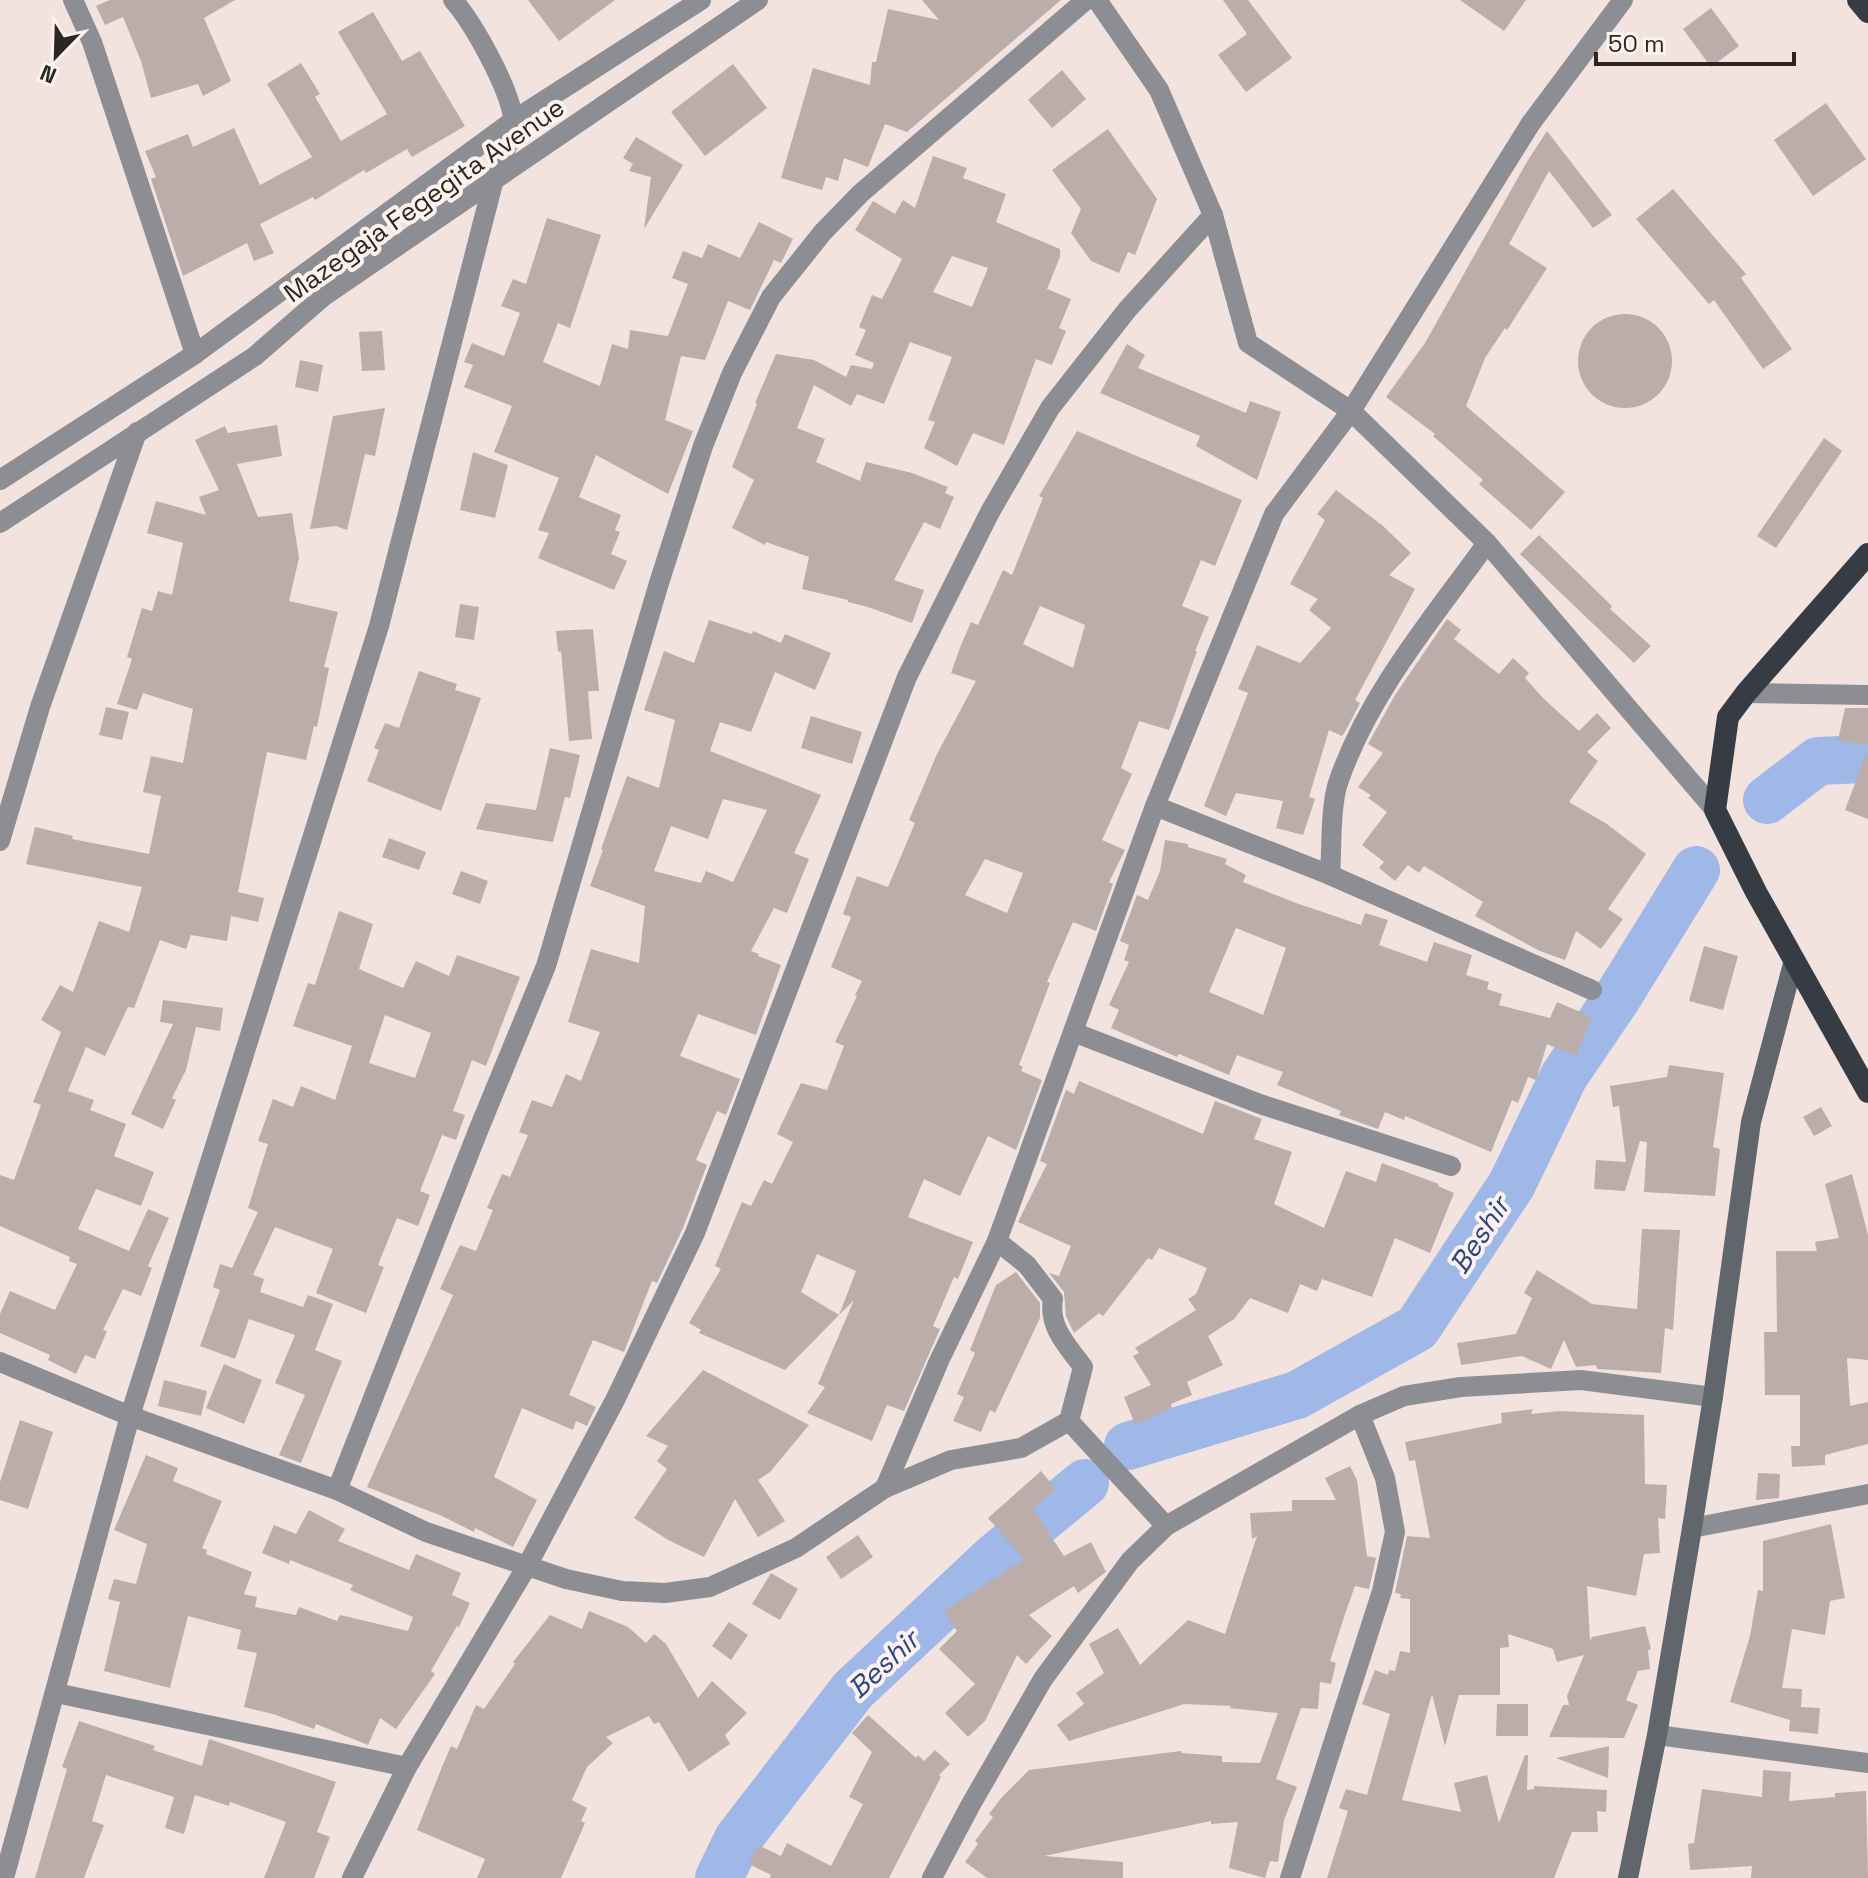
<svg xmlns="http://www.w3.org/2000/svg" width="1868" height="1878" viewBox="0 0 1868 1878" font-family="'Space Grotesk',sans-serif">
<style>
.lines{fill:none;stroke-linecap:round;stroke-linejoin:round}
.river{stroke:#9fb8e7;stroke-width:48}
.building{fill:#bbada9;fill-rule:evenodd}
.minor{stroke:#8c8e93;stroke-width:20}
.secondary{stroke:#61656c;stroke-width:20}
.trunk{stroke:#373c44;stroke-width:22}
.labels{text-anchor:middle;stroke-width:8;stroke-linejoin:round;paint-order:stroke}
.street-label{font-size:26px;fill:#2b2624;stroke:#fdf1ed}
.water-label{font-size:28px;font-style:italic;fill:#2a4781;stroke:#fdf1ed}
</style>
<rect width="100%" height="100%" fill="#f2e3df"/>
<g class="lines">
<g class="river">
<polyline points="1767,800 1818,761 1862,759 1868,762"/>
<polyline points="1128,1446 1297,1395 1417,1328 1512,1184 1564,1076 1617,998 1696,870"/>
<polyline points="719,1878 738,1839 853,1690 995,1557 1085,1483"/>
</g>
</g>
<g class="building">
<polygon points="110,0 235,0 204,18 231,81 203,96 198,84 151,98 141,61 123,17 105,25 96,6"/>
<polygon points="528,0 615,0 559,41"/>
<polygon points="922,0 1061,0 907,132 885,124 868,167 844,158 838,181 826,177 822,190 781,178 813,68 870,85 872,62 876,62 888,9 939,20"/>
<polygon points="1223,0 1248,0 1292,58 1246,92 1218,55 1247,34"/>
<polygon points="1460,0 1526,0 1504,31"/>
<polygon points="1711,8 1739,46 1711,67 1683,29"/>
<polygon points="373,12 402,61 420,51 465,126 412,157 407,149 366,173 364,170 315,200 313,197 260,224 274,253 254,261 247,243 183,276 151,179 156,177 145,151 188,134 193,147 234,128 260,185 312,157 267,84 301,63 320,94 315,97 341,141 387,114 338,32"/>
<polygon points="733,64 767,108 705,156 671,112"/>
<polygon points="1062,70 1086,99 1052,128 1028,100"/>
<polygon points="1826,103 1866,159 1813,196 1774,140"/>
<polygon points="1108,129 1157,199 1135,255 1128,252 1119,273 1091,261 1071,233 1081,209 1052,170"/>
<polygon points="1547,131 1612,215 1593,228 1549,171 1509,244 1547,268 1507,330 1505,328 1485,358 1466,406 1565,492 1531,530 1479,484 1483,480 1433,436 1435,434 1386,397 1425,343 1528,160"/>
<polygon points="636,137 683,165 644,229 651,177 629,171 633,164 623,158"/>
<path d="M933 156 967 168 963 178 1006 194 996 222 1060 249V257L1047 289 1071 299 1059 328 1066 331 1052 365 1036 359 1004 445 973 433 957 466 924 448 935 422 928 420 952 357 910 342 884 404 857 394 851 406 814 385 797 428 825 439 816 462 860 481 866 462 912 473 948 487 945 493 954 497 940 529 924 522 894 580 924 590 912 623 868 607 848 602V600L802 589 809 557 766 542 765 545 732 528 754 480 732 467 757 404 755 403 776 354 814 360 846 377 851 365 872 369 874 363 855 355 866 330 859 327 872 295 882 299 902 259 855 230 873 201 895 214 903 200 915 208ZM952 256 988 268 972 307 933 292Z"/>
<polygon points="1673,189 1746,274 1741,278 1792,349 1763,369 1714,300 1709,304 1636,219"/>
<polygon points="547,218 601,235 570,328 558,323 543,362 600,386 612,344 628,349 630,330 668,336 688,284 672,278 683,251 702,258 708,244 740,258 759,222 793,239 781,263 774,260 750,310 728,301 705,360 681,356 665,420 693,431 668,494 596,455 579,497 621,515 615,530 620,532 611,554 627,561 614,590 538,558 549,533 538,530 559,478 494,452 512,406 464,387 473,365 464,362 472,343 504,356 520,313 501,306 513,279 526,284"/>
<circle cx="1625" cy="361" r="47"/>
<polygon points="382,331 385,370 362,371 359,332"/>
<polygon points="1127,344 1145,355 1138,368 1246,413 1250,401 1281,412 1257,480 1196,446 1200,436 1100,393"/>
<polygon points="300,360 323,365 318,392 295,387"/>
<polygon points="385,408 375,456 365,454 347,530 336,526 310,529 333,416"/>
<polygon points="277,425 282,456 237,464 258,517 292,513 299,558 289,601 338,612 324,667 329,668 317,727 314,726 306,760 267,752 238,892 264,898 258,922 231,916 227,941 191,935 186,949 160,940 134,1008 128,1007 105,1056 86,1047 68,1091 94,1100 90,1110 126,1124 114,1156 154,1172 141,1206 96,1189 78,1229 129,1251 148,1209 169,1218 148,1266 152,1268 141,1296 123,1289 103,1330 107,1331 95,1359 85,1355 76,1374 48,1360 50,1355 0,1333 0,1314 10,1291 55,1310 77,1264 69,1261 70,1257 0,1226 0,1175 14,1180 41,1105 33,1102 61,1032 41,1020 60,985 73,992 99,921 129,932 142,887 26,864 35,827 73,836 72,839 149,854 161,796 143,792 151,756 183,763 193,709 143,693 137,710 117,704 132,659 127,657 142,608 152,611 158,591 172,595 183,543 147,533 156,501 206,515 199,497 219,490 195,440 225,426 228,433"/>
<path d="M1077 431 1242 500 1215 566 1201 560 1182 606 1209 617 1195 651H1197L1169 730 1139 721 1121 768 1132 774 1102 840 1125 850 1109 882 1113 884 1096 931 1073 922 1047 982 1050 983 1019 1065 1023 1067 1021 1071 1042 1080 1016 1150 988 1136 960 1196 924 1179 908 1217 973 1242 958 1279 954 1277 933 1326 940 1329 904 1411 887 1405 872 1441 807 1413 825 1387 818 1384 854 1300 839 1315 856 1271 817 1254 801 1292 839 1315 785 1370 699 1333 701 1330 689 1323 721 1269 715 1266 742 1202 751 1206 764 1180 772 1184 793 1142 777 1134 801 1083 827 1090 844 1046 835 1042 857 996 855 995 862 981 831 967 851 917 843 914 857 876 888 887 915 823 909 820 937 754 976 681 951 673 961 645 971 622 978 625 1003 570 1012 575 1043 498 1039 496ZM1040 606 1085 625 1073 668 1023 644ZM985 859 1023 873 1007 913 965 895Z"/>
<polygon points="1824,438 1842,451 1776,548 1757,536"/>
<polygon points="473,452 508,465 495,518 460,510"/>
<polygon points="1336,490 1383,526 1411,553 1389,575 1415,589 1355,700 1360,703 1346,730 1342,736 1329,730 1309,797 1315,799 1303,835 1276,828 1283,801 1236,793 1226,816 1204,806 1248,693 1238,689 1257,645 1300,663 1331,628 1309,610 1318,599 1290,584 1325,520 1317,514"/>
<polygon points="1539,535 1612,606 1610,609 1651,646 1634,663 1520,554"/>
<polygon points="460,604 479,607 474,640 455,637"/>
<polygon points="1447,619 1461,630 1454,639 1499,674 1513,658 1529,673 1525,678 1543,698 1579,731 1597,713 1611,728 1587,752 1598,761 1569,802 1607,824 1646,854 1608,909 1623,919 1601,949 1576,931 1565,960 1540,951 1475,916 1483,902 1424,866 1419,873 1408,865 1395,881 1379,868 1384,862 1362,845 1387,812 1368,798 1371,795 1358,787 1383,753 1368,744 1395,695"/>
<path d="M709 620 752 634 753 631 781 643 785 634 831 653 815 690 775 672 751 732 720 722 710 751 821 795 794 853 809 859 787 913 774 908 751 951 759 954 758 956 781 965 756 1035 698 1014 680 1056 740 1079 726 1115 717 1111 696 1160 707 1165 683 1228 657 1283 652 1281 624 1352 593 1340 569 1395 596 1407 595 1409 587 1426 576 1421 573 1430 522 1408 494 1477 537 1500 513 1547 475 1528 474 1532 442 1516 367 1487 453 1295 440 1289 460 1245 476 1251 493 1210 487 1208 502 1174 510 1177 528 1135 519 1132 532 1100 552 1107 566 1074 581 1081 600 1032 568 1022 591 949 639 963 645 906 590 886 603 850 601 849 627 776 659 788 675 720 644 710 664 651 694 663ZM723 799 767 810 733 882 706 871 701 883 654 871 671 826 708 839Z"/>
<polygon points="593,629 599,691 588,691 592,739 569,741 561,651 558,652 556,631"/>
<polygon points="419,671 457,684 455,690 481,698 441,811 367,781 379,750 374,748 385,723 399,728"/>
<polygon points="106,707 129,712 122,740 99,735"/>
<polygon points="1845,708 1868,708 1868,745 1838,740"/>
<polygon points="811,716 862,732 852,764 801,748"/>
<polygon points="550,748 580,755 570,798 565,797 553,842 476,829 486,803 536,810"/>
<polygon points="1866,754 1868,755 1868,819 1845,810"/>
<polygon points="389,838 426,852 419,870 382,857"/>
<path d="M1165 840 1188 844V847L1227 859 1225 864 1246 875 1243 882 1296 903 1361 925 1365 913 1388 920 1379 945 1427 962 1434 942 1472 955 1466 975 1489 982 1487 989 1502 994 1499 1005 1550 1018 1557 1002 1592 1017 1576 1056 1547 1044 1536 1080 1528 1077 1518 1103 1512 1100 1491 1152 1405 1116 1404 1120 1385 1112 1378 1129 1364 1124 1339 1115 1341 1111 1277 1085 1283 1072 1237 1055 1229 1075 1179 1054 1177 1057 1111 1028 1119 1010 1109 1005 1129 962 1124 960 1129 945 1120 941 1137 895 1148 900 1160 871ZM1236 928 1286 948 1263 1015 1209 992Z"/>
<polygon points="461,871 488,881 480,904 452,894"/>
<path d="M339 911 373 924 359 969 403 988 416 961 449 976 457 955 520 977 486 1066 472 1060 453 1111 465 1115 456 1140 442 1135 420 1191 430 1195 418 1226 397 1218 378 1265 384 1267 366 1313 316 1293 333 1249 275 1227 253 1275 264 1279 260 1292 303 1307 308 1295 333 1304 315 1350 342 1361 301 1463 279 1455 305 1395 275 1383 295 1335 249 1319 235 1359 200 1346 220 1290 213 1287 220 1264 232 1268 258 1212 248 1208 268 1144 258 1141 273 1099 293 1107 301 1086 335 1100 352 1046 293 1026 308 983 315 985ZM385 1015 431 1033 415 1078 369 1063Z"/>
<polygon points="1704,946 1738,956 1723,1010 1689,1001"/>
<polygon points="163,1000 223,1008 220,1031 196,1027 186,1070 172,1098 176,1100 163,1129 131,1114 173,1024 160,1022"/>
<polygon points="1669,1065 1724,1073 1713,1147 1720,1149 1715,1196 1644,1192 1647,1142 1640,1141 1625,1191 1594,1189 1596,1160 1626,1162 1619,1106 1613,1107 1610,1086 1667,1077"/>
<polygon points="1079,1081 1203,1134 1215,1101 1262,1119 1254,1139 1292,1152 1274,1204 1324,1228 1346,1171 1376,1182 1382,1163 1439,1184 1438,1186 1454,1193 1430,1253 1395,1238 1372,1297 1322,1279 1317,1291 1300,1284 1288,1313 1250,1298 1234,1319 1208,1336 1223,1365 1187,1382 1192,1395 1171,1404 1172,1408 1135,1424 1124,1397 1151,1385 1133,1356 1139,1353 1135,1348 1196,1310 1188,1299 1196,1294 1207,1268 1159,1248 1152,1260 1148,1258 1103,1316 1099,1313 1074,1333 1066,1316 1064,1292 1049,1273 1059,1276 1071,1246 1018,1222 1047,1164 1040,1161 1066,1090 1074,1094"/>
<polygon points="1821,1107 1832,1126 1814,1136 1803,1117"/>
<polygon points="1852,1174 1868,1235 1868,1360 1847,1358 1850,1406 1868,1402 1868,1444 1825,1455 1825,1465 1792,1467 1791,1446 1800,1446 1800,1395 1765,1395 1764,1332 1777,1332 1776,1251 1817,1251 1815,1242 1839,1238 1825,1184"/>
<polygon points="1642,1229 1680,1230 1673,1330 1665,1328 1661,1373 1598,1369 1595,1365 1576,1367 1564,1340 1551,1369 1522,1356 1461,1365 1457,1343 1516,1334 1532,1298 1524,1293 1537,1270 1592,1304 1637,1309"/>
<polygon points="1016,1272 1040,1303 1040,1318 995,1413 990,1410 981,1432 953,1421 964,1397 957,1394 975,1353 970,1350 996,1285"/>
<polygon points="224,1364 262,1380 244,1424 206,1408"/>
<polygon points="703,1370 809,1425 770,1472 758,1480 785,1521 758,1537 735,1499 704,1557 668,1540 634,1518 667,1469 657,1461 668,1446 646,1436"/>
<polygon points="164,1380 207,1391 201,1416 158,1406"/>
<polygon points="1533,1409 1531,1414 1560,1411 1644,1415 1645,1484 1667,1485 1665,1519 1658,1518 1660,1553 1644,1554 1636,1596 1587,1586 1590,1641 1592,1637 1645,1626 1651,1649 1648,1650 1650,1669 1638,1671 1626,1700 1638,1705 1624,1738 1549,1737 1563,1705 1569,1705 1567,1696 1584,1655 1557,1662 1553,1649 1508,1634 1509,1647 1500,1648 1500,1695 1459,1695 1445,1746 1432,1694 1402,1800 1461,1812 1454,1783 1487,1775 1499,1823 1525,1755 1528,1755 1527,1790 1534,1789 1534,1786 1607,1790 1606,1812 1597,1811 1598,1832 1572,1832 1554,1878 1327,1878 1348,1811 1339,1808 1346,1789 1367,1795 1390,1714 1362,1704 1375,1670 1388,1675 1389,1670 1395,1671 1400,1651 1410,1653 1410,1599 1400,1598 1401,1594 1395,1593 1407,1536 1430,1538 1415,1460 1409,1461 1405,1442 1502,1423 1501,1413"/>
<polygon points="20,1420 53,1432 28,1509 0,1500 0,1482"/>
<polygon points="146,1455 178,1468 173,1481 222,1501 202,1548 207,1550 206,1554 252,1572 244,1594 257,1597 255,1607 296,1615 299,1607 337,1621 340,1615 408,1631 413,1617 350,1590 353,1585 290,1560 289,1564 262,1553 274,1525 296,1534 309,1510 345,1529 338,1541 409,1570 416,1554 461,1573 452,1595 470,1603 459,1627 457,1626 431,1671 435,1674 396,1729 380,1718 368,1745 316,1724 314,1729 273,1714 244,1707 257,1653 237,1649 241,1630 188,1616 170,1688 104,1671 120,1602 108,1599 114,1579 136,1584 147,1544 114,1530"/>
<polygon points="1350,1466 1357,1480 1367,1556 1376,1558 1369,1589 1355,1586 1344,1617 1330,1661 1336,1663 1331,1684 1320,1682 1318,1709 1301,1708 1276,1779 1297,1787 1284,1820 1278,1862 1270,1861 1265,1878 1229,1868 1238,1822 1211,1824 1211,1821 1044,1856 1123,1862 1123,1878 987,1878 965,1862 978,1844 975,1841 993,1817 989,1814 1002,1797 1029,1770 1181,1751 1182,1753 1222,1756 1222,1762 1260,1763 1278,1713 1230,1708 1231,1706 1184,1704 1069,1741 1057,1725 1084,1704 1076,1693 1104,1673 1089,1644 1118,1628 1140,1665 1188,1620 1225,1634 1257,1536 1252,1539 1250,1513 1292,1511 1292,1500 1336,1500 1325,1478"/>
<polygon points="1041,1471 1056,1489 1033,1509 1064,1556 1091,1542 1106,1572 1078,1593 1074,1586 1029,1615 1052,1636 1026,1664 1017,1655 985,1721 968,1737 945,1713 975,1684 939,1649 957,1631 944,1611 1024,1559 988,1518"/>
<polygon points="1758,1473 1780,1474 1779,1498 1756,1500"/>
<polygon points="1831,1524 1845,1598 1830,1601 1825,1635 1792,1629 1782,1688 1802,1689 1801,1707 1820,1708 1818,1734 1789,1731 1790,1720 1730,1702 1750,1636 1758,1590 1763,1591 1763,1541"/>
<polygon points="858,1535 873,1557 841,1579 826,1557"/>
<polygon points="771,1573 798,1589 780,1620 752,1604"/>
<polygon points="589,1611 628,1627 646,1643 654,1634 666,1644 698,1698 712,1681 747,1713 725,1735 730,1744 689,1772 659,1722 654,1724 649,1716 606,1737 613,1743 587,1767 572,1800 587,1808 581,1821 585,1823 561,1878 477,1878 485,1859 417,1830 442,1767 451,1746 457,1749 476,1705 484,1709 515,1664 513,1662 550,1615 582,1629"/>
<polygon points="729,1622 748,1635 731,1660 712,1646"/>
<polygon points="1497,1704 1528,1704 1528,1736 1496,1736"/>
<polygon points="868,1715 916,1758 918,1755 924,1761 935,1750 950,1764 939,1775 941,1777 889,1878 770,1878 771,1875 749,1864 758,1845 781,1856 787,1843 831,1866 863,1804 849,1797 872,1752 852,1733"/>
<polygon points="79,1721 155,1746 153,1750 202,1766 209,1739 336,1782 317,1832 330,1837 314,1878 264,1878 286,1822 230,1802 229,1806 195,1795 184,1834 165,1828 174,1797 106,1775 92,1821 104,1825 84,1878 35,1878 67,1769 62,1767"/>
<polygon points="1609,1746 1608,1778 1556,1758"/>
<polygon points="1763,1770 1791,1772 1789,1801 1835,1797 1835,1793 1866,1791 1868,1878 1751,1878 1752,1866 1690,1870 1688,1844 1694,1843 1702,1789 1762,1797"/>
</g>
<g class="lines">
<g class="minor">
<polyline points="73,0 92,42 195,354"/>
<polyline points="1097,0 1159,90 1213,215 1248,343 1351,411 1487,543 1715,810"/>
<polyline points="0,480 195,354 514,120 701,0"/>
<polyline points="0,523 255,356 324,296 758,0"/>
<polyline points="1746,693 1868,695"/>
<polyline points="1155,806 1330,875 1592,990"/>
<polyline points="0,841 40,707 137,432"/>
<path d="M1330 875C1332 848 1330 808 1338 783 1368 694 1433 618 1487 543"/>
<polyline points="1073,1032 1260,1104 1451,1166"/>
<path d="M0 1362 130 1416 337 1490 426 1532 566 1579 622 1591 665 1593 710 1587 796 1548 885 1488 951 1460 1021 1448 1069 1421 1083 1367C1067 1345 1048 1327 1053 1299L1027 1265 997 1241"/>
<polyline points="1069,1421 1166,1526"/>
<polyline points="885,1488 939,1361 997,1241 1155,806 1274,514 1351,411 1531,123 1623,0"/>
<polyline points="337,1490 478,1131 546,966 659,583 703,446 732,373 771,297 823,232 861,193 1086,0"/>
<polyline points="1692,1528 1868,1494"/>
<polyline points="56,1693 407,1767"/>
<polyline points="1657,1735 1868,1763"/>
<path d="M4 1878 130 1416 379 626 493 183C498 169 515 131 513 117 508 86 474 24 453 0"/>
<polyline points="352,1878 407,1767 527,1566 615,1400 695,1233 907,677 990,512 1050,408 1127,310 1213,215"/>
<polyline points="932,1878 970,1806 1043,1679 1130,1561 1166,1526 1360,1415 1404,1396 1461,1387 1581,1380 1713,1397"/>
<polyline points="1290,1878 1382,1591 1395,1532 1385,1478 1360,1415"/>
</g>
<polyline class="secondary" points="1628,1878 1657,1735 1692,1528 1713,1397 1751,1122 1794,960"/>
<g class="trunk">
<polyline points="1858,0 1868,12"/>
<polyline points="1868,554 1746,693 1728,717 1715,810 1756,892 1868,1092"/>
</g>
</g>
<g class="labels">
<g class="street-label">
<text transform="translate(424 200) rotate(-35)" y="9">Mazegaja Fegegita Avenue</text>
</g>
<g class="water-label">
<text transform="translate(1479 1235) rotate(-57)" y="10">Beshir</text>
<text transform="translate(883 1664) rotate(-43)" y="10">Beshir</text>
</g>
</g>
<g transform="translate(56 56) rotate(203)" stroke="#fdf1ed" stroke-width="6" paint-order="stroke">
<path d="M0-6L14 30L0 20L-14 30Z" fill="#2b2624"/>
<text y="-12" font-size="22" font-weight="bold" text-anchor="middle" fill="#2b2624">N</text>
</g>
<path d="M1596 52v12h198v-12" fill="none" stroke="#2b2624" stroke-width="4"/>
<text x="1608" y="52" font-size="24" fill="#2b2624" stroke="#fdf1ed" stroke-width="6" paint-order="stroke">50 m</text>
</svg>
